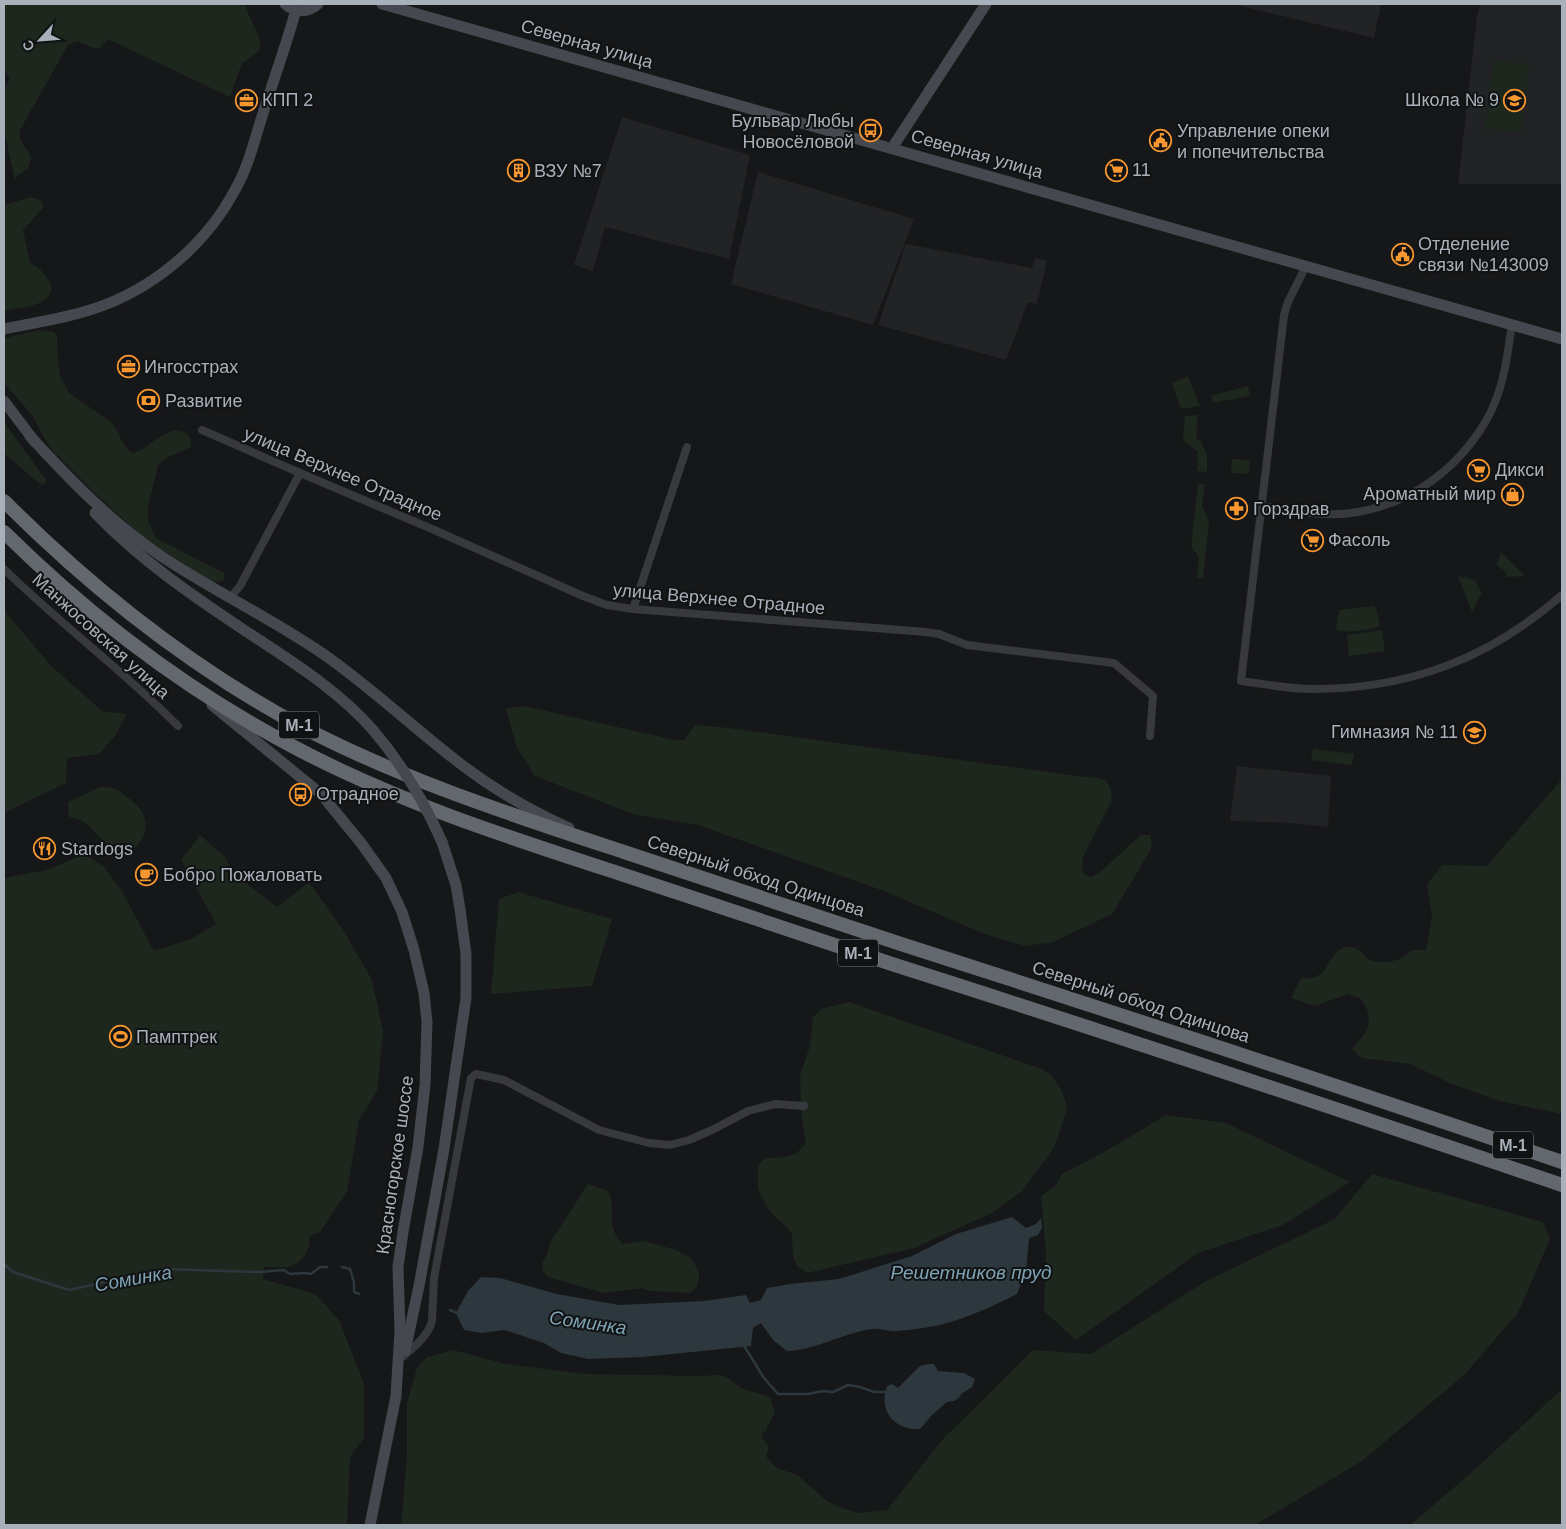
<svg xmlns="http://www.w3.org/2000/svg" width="1566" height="1529" viewBox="0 0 1566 1529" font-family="Arial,sans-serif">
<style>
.built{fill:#222325}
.green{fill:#1e271e}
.water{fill:#2c383d}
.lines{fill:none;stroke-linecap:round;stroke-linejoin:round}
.stream{stroke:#2c383d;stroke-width:2.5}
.street{stroke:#37393e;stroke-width:8}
.secondary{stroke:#45484e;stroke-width:11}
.highway{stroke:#63686f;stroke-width:14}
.secondary-bridge{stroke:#45484e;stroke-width:11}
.labels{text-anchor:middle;stroke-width:4;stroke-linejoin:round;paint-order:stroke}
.shield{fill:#111213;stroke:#7b8187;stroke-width:1}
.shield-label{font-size:16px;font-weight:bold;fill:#a8b0b9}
.street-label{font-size:18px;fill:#a8b0b9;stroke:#111213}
.poi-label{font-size:18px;fill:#a8b0b9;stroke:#111213;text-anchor:start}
.water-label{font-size:19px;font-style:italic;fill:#7ea3b5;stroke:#111213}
</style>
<rect width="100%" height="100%" fill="#161718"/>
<g class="built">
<polygon points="1233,4 1381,4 1374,38"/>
<polygon points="1480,4 1562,4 1562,184 1458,184 1477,17"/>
<polygon points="622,117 750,155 729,259 605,227 593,271 574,265"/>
<polygon points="758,172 914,219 873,325 731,284"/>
<polygon points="906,244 1032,268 1035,258 1047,261 1037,304 1028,302 1006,360 878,325"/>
<polygon points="1237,766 1331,776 1328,827 1292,823 1230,821"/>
</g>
<g class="green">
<path d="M4 4H244L258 35 261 46 258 52 242 63 230 97 108 39 100 48H94L77 41 68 45 20 130C17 142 28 147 31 158L28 169 18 175 15 180 4 131V89L10 79 4 71Z"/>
<polygon points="1493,60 1529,64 1521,132 1485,128"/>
<path d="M31 197 37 199 42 202 43 208 23 230 30 263C41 267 48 278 52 288 48 308 20 307 4 311V205Z"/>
<path d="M41 330 54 332 57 337 58 363 60 376 69 393 111 422C120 432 121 446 133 453 148 450 169 422 186 433 191 437 191 441 191 447L168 457 158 465 148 507V521L156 538 224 573V580L218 582H211L143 537 98 496 54 452 46 441 32 415 4 383V338Z"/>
<polygon points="1188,376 1200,406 1181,409 1172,383"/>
<polygon points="1248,386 1250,396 1213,403 1211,396"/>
<polygon points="1198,415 1196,439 1200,440 1207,455 1207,472 1197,471 1198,452 1183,440 1185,416"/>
<polygon points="4,422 43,476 46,479 45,484 41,485 4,453"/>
<polygon points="1232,459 1250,460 1249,474 1231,473"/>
<polygon points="1198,483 1205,484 1202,506 1209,522 1203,579 1197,578 1199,557 1191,546"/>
<polygon points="1501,552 1525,576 1507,577 1505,571 1497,565"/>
<polygon points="1458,576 1476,580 1478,588 1482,592 1472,612"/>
<path d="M1373 606 1376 608 1380 626C1370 629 1345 635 1336 629L1339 610Z"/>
<polygon points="4,610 51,666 102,711 127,714 115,736 99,754 67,758 66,783 4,813"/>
<polygon points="1382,630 1385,651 1349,656 1347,635"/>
<path d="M524 706 675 740H684L695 725 729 728 1084 777C1104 778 1110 777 1112 800L1083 857 1082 865 1083 874 1091 877 1099 873 1141 835H1150L1152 843 1150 851 1112 914 1053 942 1025 946 985 934 884 891 698 825 633 814 535 776 516 746 506 708Z"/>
<polygon points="1313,749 1354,754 1352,765 1311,760"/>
<path d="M1562 779V1114L1500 1101 1452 1084 1410 1064 1362 1058 1352 1050C1356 1043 1363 1037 1366 1031 1371 1020 1369 1006 1359 998 1356 996 1351 995 1348 994L1315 1006 1291 998 1301 978C1305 978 1310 979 1313 978 1330 973 1330 950 1346 947 1356 946 1360 951 1366 957 1375 965 1393 963 1403 957 1406 956 1409 952 1412 950H1426L1432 915 1427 885 1442 865 1487 866Z"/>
<path d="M100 787C117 787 117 789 131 800 153 817 149 838 128 854 108 852 98 833 84 822 80 819 74 818 69 817L68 802Z"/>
<path d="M200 835 225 857 234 874 277 907 309 882 345 933 372 980 383 1032 377 1091 359 1120 347 1191 320 1232 309 1236C310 1244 309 1247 305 1255 294 1271 282 1267 264 1267L263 1279 315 1294 339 1320 364 1384V1438L354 1451 350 1458 347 1525H4V878L47 870 85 854 105 868 121 890 154 951 191 939 216 924 181 860Z"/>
<polygon points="518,892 612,919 592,986 491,994 499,899"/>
<path d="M849 1002 1042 1069 1052 1076 1059 1086 1064 1097 1067 1109 1054 1148 1021 1192 992 1213 914 1248 807 1273 797 1266 793 1256 792 1234 786 1226 777 1219 769 1210 758 1189V1166L765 1158C785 1157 793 1159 806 1144L801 1111 800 1075 810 1046 813 1017 821 1009Z"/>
<polygon points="1166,1115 1226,1123 1350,1182 1283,1225 1198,1253 1076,1340 1044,1311 1046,1252 1041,1196 1055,1186 1062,1174 1106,1151"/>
<polygon points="1372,1174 1543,1222 1550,1239 1518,1313 1464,1375 1362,1461 1255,1525 401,1525 407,1455 407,1403 417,1368 427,1357 453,1350 506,1364 585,1374 699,1376 718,1375 726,1377 741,1388 770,1397 775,1412 765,1432 762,1431 762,1437 769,1447 766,1456 775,1467 797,1475 827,1501 841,1508 860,1513 887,1510 943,1439 1033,1350 1091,1354 1206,1281 1335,1219"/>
<path d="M588 1184 608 1191C618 1211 603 1223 623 1244L644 1241 676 1250 691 1258 699 1272V1280L696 1288 690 1293 650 1291 643 1288 604 1293 548 1277 543 1271 542 1263 546 1257 551 1241Z"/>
<polygon points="1562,1389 1562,1525 1410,1525 1472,1472"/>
</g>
<g class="water">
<path d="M1012 1217 1026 1228 1036 1224 1041 1218 1042 1228 1038 1235 1029 1238 1026 1272 1017 1294C997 1304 976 1314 954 1321 936 1327 917 1329 898 1331 889 1332 880 1328 872 1329 843 1333 816 1350 787 1351L773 1340 761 1323 753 1328 751 1346 643 1357 588 1359 561 1353 544 1343 505 1330 481 1333 464 1330 456 1313 468 1291 481 1277 500 1278 557 1294 619 1305 704 1301 746 1295 750 1303 761 1300 767 1288 790 1284 839 1279 912 1256 956 1234Z"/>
<path d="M928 1364H934L938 1371 964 1373 975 1379 972 1387 961 1394 959 1398 954 1401 947 1402 932 1415 920 1429C894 1430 878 1411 887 1386L892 1384 898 1388 920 1366Z"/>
</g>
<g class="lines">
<g class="stream">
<polyline points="4,1264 13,1272 69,1290 163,1269 259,1272 284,1270 290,1274 306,1273 311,1274 320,1267 327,1267"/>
<polyline points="342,1267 350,1269 354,1282 354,1292 359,1294"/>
<polyline points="450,1310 457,1313"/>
<polyline points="743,1344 764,1378 778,1394 808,1394 823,1391 833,1392 848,1385 860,1387 874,1392 885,1392"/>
</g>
<g class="street">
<path d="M1306 266 1288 302 1284 315 1241 681C1265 684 1289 689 1313 689 1410 689 1490 658 1562 595"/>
<polyline points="202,430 300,473 432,529 583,596 607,605 633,609 926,632 939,634 967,645 1114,663 1153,696 1150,736"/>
<path d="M1261 506C1290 510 1321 517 1351 513 1404 506 1449 476 1479 432 1485 423 1491 413 1495 402 1505 378 1508 350 1512 324"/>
<path d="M4 569C60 624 123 670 178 726"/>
<polyline points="230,598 240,586 300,473"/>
<polyline points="633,609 687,447"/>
<path d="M404 1356C415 1346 428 1336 432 1321L434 1278 471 1078 476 1074 504 1080 599 1130 649 1143 670 1145 689 1140 712 1130 748 1111 775 1104 804 1106"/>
</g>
<g class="secondary">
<path d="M285 4C295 13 308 13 318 4"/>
<polyline points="382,4 1562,339"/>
<polyline points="892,148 986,4"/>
<path d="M4 329C38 322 74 317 107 304 160 283 208 241 235 190 250 164 256 133 266 104 276 73 287 42 296 10"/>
<polyline points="4,401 35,442"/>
<path d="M30 436C70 480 111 522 161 556 215 592 275 620 329 658 372 689 411 725 453 758 488 786 529 810 569 828"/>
<path d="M95 513C140 560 193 596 247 632 291 661 338 690 373 730"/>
<polyline points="212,705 321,794 361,843 386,878 402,912 414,950 424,993 427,1022 425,1085 418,1147 403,1232 398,1267 400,1330 396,1396 370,1525"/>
<polyline points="405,1351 419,1286 444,1149 466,998 466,954 460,909 456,885 442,842"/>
</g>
<g class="highway">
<path d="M4 501C93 590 193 669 304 728 406 781 515 816 624 852 717 883 809 914 901 944 1122 1015 1342 1087 1562 1162"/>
<path d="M4 532C89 616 186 690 292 746 395 801 507 837 618 873 711 904 803 935 895 965 1118 1036 1340 1110 1562 1185"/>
</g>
<path class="secondary-bridge" d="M373 730C402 764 424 801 442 842"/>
</g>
<defs>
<symbol id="office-ring" viewBox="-11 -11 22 22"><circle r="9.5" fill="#111213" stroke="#f8972f" stroke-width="1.5"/><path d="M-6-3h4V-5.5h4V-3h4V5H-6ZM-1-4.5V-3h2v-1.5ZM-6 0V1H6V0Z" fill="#f8972f"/></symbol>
<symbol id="school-ring" viewBox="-11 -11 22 22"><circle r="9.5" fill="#111213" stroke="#f8972f" stroke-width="1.5"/><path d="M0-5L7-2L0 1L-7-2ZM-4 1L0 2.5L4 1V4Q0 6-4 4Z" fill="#f8972f"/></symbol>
<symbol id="bus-ring" viewBox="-11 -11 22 22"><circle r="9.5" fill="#111213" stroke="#f8972f" stroke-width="1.5"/><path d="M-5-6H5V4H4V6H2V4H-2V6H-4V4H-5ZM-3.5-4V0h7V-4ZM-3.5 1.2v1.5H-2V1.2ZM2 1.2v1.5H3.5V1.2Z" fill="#f8972f"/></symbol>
<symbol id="civic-ring" viewBox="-11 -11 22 22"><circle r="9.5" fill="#111213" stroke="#f8972f" stroke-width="1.5"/><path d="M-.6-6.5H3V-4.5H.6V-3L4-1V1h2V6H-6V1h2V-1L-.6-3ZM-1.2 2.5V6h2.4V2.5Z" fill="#f8972f"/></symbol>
<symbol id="supermarket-ring" viewBox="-11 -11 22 22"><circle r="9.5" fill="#111213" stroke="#f8972f" stroke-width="1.5"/><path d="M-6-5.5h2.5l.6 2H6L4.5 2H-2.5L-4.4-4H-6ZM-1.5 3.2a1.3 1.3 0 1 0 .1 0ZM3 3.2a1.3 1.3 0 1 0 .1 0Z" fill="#f8972f"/></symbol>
<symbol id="building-ring" viewBox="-11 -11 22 22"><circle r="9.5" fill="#111213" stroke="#f8972f" stroke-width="1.5"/><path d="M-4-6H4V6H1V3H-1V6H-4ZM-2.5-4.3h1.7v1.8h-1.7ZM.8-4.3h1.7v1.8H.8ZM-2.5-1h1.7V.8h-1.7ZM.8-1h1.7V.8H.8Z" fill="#f8972f"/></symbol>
<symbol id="bank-ring" viewBox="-11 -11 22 22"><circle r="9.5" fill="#111213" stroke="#f8972f" stroke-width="1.5"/><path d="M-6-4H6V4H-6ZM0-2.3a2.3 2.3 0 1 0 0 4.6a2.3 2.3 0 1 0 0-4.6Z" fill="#f8972f"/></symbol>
<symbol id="shop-ring" viewBox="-11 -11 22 22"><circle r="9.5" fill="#111213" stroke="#f8972f" stroke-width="1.5"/><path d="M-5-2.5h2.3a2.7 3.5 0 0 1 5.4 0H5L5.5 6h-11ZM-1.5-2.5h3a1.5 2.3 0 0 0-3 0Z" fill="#f8972f"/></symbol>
<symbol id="pharmacy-ring" viewBox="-11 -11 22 22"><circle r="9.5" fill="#111213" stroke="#f8972f" stroke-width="1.5"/><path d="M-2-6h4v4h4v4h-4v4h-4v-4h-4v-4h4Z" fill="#f8972f"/></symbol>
<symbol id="restaurant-ring" viewBox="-11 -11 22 22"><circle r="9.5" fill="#111213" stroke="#f8972f" stroke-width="1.5"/><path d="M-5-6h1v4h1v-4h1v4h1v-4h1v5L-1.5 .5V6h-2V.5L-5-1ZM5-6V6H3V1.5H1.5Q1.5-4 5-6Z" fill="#f8972f"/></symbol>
<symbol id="cafe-ring" viewBox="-11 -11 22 22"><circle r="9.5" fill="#111213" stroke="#f8972f" stroke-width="1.5"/><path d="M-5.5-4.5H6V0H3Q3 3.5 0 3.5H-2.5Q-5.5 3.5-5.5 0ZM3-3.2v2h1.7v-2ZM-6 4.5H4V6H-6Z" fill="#f8972f"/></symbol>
<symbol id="stadium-ring" viewBox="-11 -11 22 22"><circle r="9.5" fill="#111213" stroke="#f8972f" stroke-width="1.5"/><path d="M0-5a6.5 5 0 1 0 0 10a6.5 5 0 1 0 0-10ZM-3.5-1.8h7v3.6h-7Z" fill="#f8972f"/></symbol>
</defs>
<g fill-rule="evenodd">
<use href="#office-ring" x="234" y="88" width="25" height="25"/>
<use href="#school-ring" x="1502" y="88" width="25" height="25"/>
<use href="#bus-ring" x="858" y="118" width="25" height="25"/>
<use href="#civic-ring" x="1148" y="128" width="25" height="25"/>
<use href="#supermarket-ring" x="1104" y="158" width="25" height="25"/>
<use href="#building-ring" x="506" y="158" width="25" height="25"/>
<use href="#civic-ring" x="1390" y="242" width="25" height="25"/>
<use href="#office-ring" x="116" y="354" width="25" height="25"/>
<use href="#bank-ring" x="136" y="388" width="25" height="25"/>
<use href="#supermarket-ring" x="1466" y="458" width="25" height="25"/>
<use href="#shop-ring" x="1500" y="482" width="25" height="25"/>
<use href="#pharmacy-ring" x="1224" y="496" width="25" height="25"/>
<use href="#supermarket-ring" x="1300" y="528" width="25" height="25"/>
<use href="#school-ring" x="1462" y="720" width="25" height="25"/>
<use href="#bus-ring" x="288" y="782" width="25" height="25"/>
<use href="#restaurant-ring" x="32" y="836" width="25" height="25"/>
<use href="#cafe-ring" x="134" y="862" width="25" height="25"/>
<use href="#stadium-ring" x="108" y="1024" width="25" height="25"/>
</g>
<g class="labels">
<g class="shield">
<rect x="279" y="711.5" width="40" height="27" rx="4"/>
<rect x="838" y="939.5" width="40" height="27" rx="4"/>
<rect x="1493" y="1131.5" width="40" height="27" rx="4"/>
</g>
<g class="shield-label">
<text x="299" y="731">М-1</text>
<text x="858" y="959">М-1</text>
<text x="1513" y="1151">М-1</text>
</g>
<g class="street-label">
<text transform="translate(587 44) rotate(16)" y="6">Северная улица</text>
<text transform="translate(977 154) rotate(16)" y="6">Северная улица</text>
<text transform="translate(343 474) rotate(23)" y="6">улица Верхнее Отрадное</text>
<text transform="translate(719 599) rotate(5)" y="6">улица Верхнее Отрадное</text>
<text transform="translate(101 636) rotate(42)" y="6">Манжосовская улица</text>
<text transform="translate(756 876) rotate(18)" y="6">Северный обход Одинцова</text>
<text transform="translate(1141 1002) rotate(18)" y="6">Северный обход Одинцова</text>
<text transform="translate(395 1165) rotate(-82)" y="6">Красногорское шоссе</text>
</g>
<g class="poi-label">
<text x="262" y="106">КПП 2</text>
<text x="1499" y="106" text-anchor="end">Школа № 9</text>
<text x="854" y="127" text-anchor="end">Бульвар Любы<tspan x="854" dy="21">Новосёловой</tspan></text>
<text x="1177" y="137">Управление опеки<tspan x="1177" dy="21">и попечительства</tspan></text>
<text x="1132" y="176">11</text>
<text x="534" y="177">ВЗУ №7</text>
<text x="1418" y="250">Отделение<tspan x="1418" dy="21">связи №143009</tspan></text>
<text x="144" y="373">Ингосстрах</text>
<text x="165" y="407">Развитие</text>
<text x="1495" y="476">Дикси</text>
<text x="1496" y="500" text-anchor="end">Ароматный мир</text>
<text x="1253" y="515">Горздрав</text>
<text x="1328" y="546">Фасоль</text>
<text x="1458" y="738" text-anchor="end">Гимназия № 11</text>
<text x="316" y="800">Отрадное</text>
<text x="61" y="855">Stardogs</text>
<text x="163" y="881">Бобро Пожаловать</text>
<text x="136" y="1043">Памптрек</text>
</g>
<g class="water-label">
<text x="971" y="1279">Решетников пруд</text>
<text transform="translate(133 1278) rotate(-10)" y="7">Соминка</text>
<text transform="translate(588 1322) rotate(8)" y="7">Соминка</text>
</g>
</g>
<rect width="1566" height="1529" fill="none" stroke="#a8b0b9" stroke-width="10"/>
<g transform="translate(40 40) rotate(244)" stroke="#111213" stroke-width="4" paint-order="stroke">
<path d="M0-4L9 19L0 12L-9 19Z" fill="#a8b0b9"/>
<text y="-8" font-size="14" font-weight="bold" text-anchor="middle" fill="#a8b0b9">С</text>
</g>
</svg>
